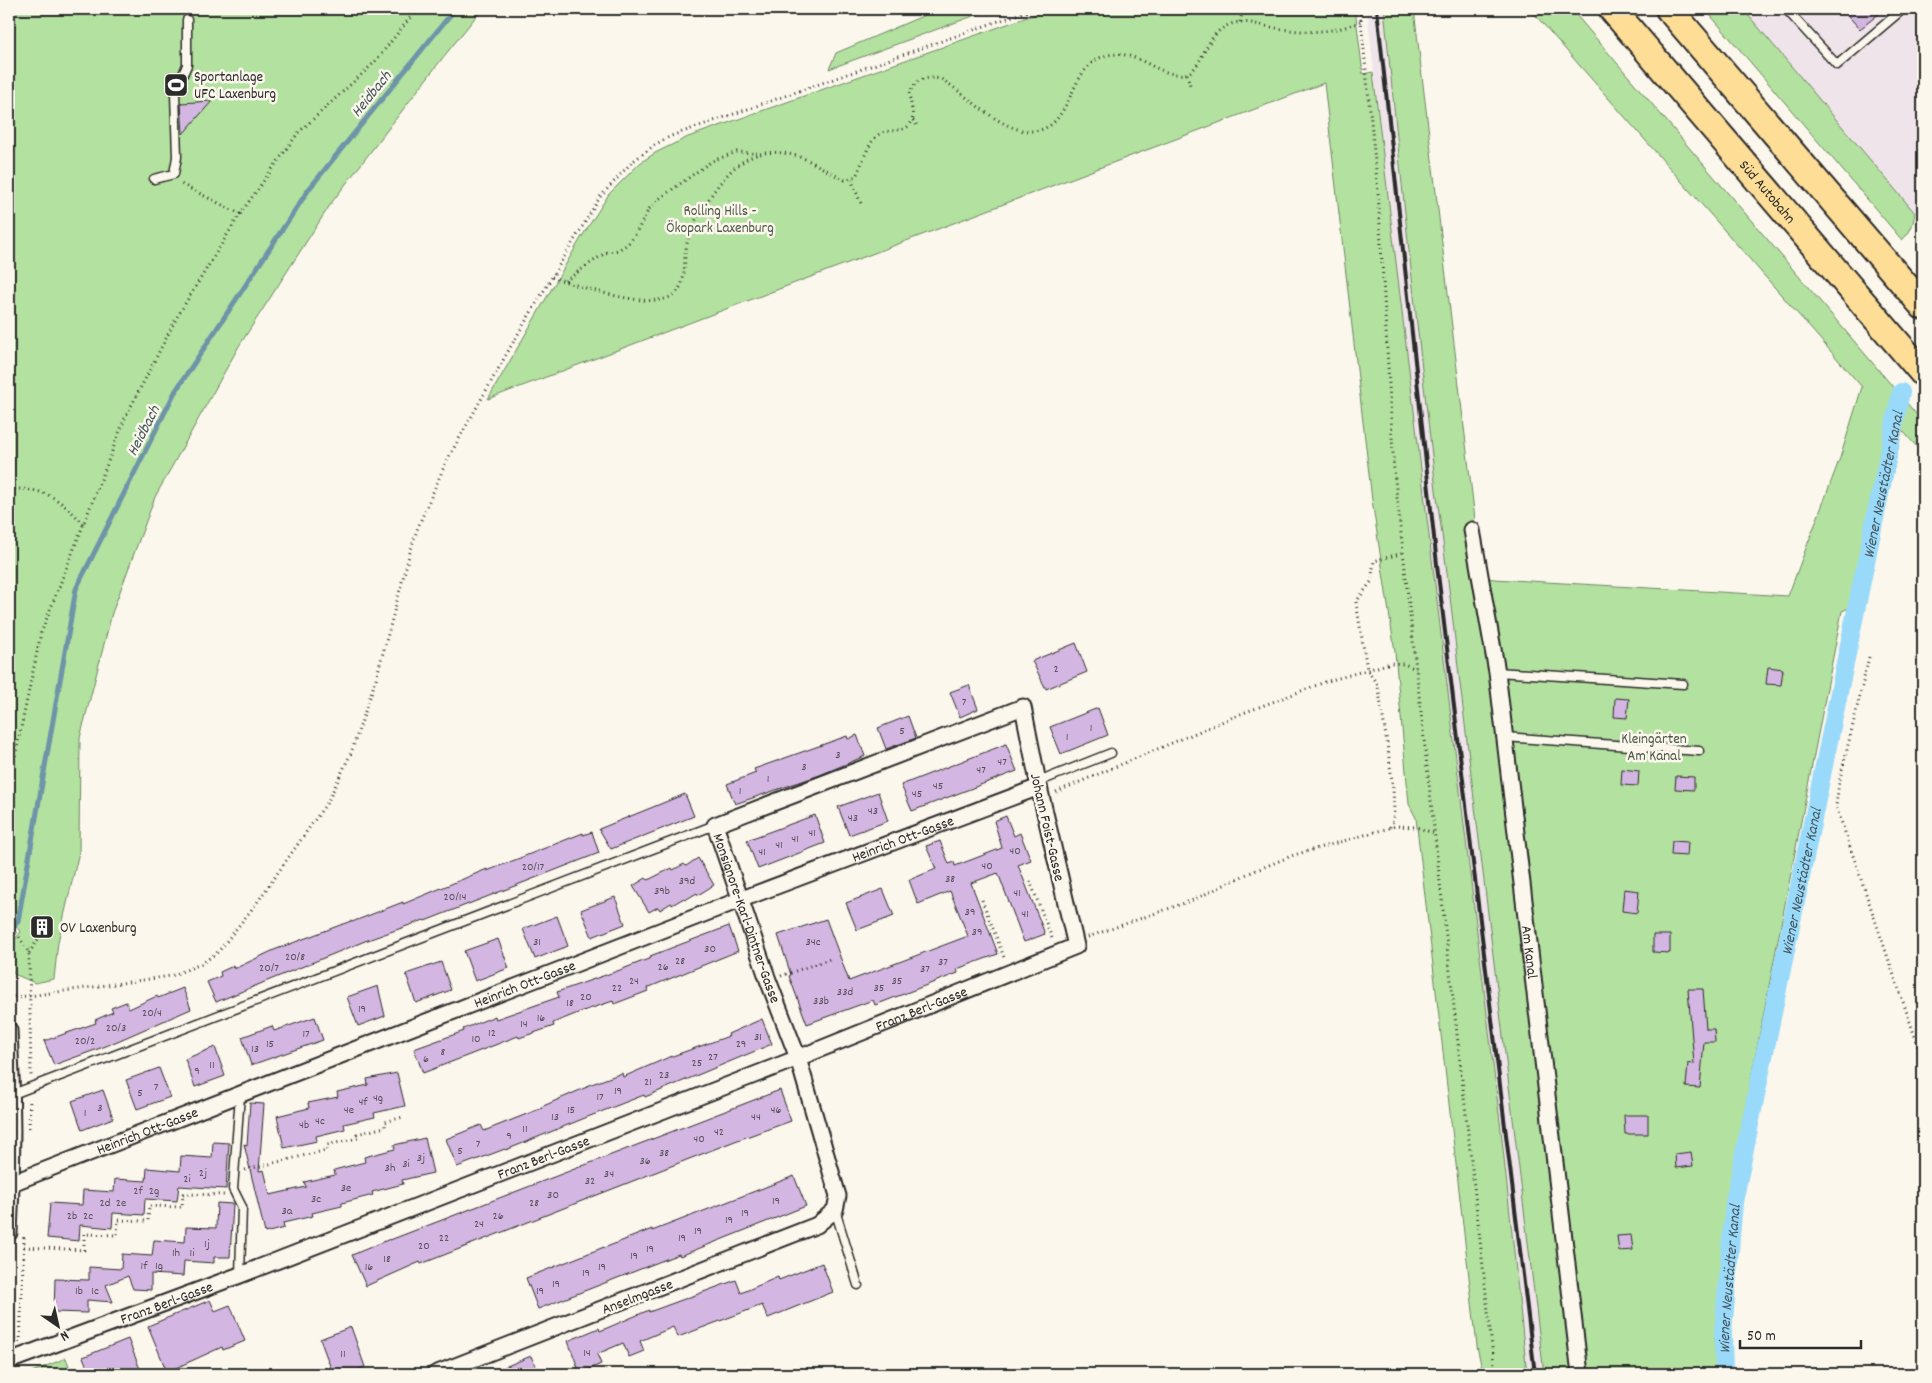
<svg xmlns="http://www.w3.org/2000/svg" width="1932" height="1383" viewBox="0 0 1932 1383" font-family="Dekko,sans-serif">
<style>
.built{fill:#efe4e9}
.green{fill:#b3e19f;stroke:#6f8665;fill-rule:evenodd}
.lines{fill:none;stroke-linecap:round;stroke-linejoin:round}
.stream{stroke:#6d94a8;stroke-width:5}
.canal{stroke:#99dafb;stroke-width:18}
.building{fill:#d4b6e2;stroke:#2b2b2b}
.service-casing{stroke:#2b2b2b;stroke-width:11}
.minor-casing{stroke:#2b2b2b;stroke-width:19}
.motorway-casing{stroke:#2b2b2b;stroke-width:30}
.path{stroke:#2b2b2b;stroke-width:3;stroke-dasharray:1 4;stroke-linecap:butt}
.service{stroke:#fbf7ec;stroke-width:8}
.minor{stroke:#fbf7ec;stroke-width:15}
.motorway{stroke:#fedd96;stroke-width:26}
.rail{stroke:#2b2b2b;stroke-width:4}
.labels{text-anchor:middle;stroke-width:5;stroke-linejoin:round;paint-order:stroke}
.number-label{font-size:12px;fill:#554e59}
.poi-label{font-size:15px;fill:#2b2b2b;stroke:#fbf7ec;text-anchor:start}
.street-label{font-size:15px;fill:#2b2b2b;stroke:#fbf7ec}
.park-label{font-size:15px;fill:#4d5848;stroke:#fbf7ec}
.water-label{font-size:16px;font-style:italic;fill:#46575f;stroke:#fbf7ec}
</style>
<rect width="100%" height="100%" fill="#fbf7ec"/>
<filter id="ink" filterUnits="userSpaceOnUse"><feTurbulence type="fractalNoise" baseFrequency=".02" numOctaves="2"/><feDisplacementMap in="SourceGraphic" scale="10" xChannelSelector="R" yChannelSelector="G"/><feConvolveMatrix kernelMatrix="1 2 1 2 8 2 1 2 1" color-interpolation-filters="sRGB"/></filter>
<g filter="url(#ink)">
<g class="built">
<polygon points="1367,9 1384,9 1398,155 1437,492 1449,578 1544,1374 1527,1374 1501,1130 1407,366"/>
<polygon points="1743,9 1923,9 1923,218 1915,213"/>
</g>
<g class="green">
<path d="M9 9H482L441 60 332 202 239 346 155 497 112 613 80 738 79 852 58 942 54 979 35 983 14 974C4 957 8 946 21 932L9 919ZM40 918 50 922 44 936 34 932Z"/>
<polygon points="939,9 992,9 829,69 836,53"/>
<polygon points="1050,9 1355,9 1363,74 1373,72 1501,1130 1527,1374 1483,1374 1477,1346 1416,818 1409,804 1395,652 1372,500 1324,83 488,399 581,238 609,194 640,163 655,153 688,137"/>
<path d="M1384 9H1414L1475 519 1467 528 1473 576 1494 579 1788 596 1840 458 1862 387 1530 9H1571L1923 422V454L1902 430 1865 601 1842 611 1727 1202 1715 1335 1716 1374H1544L1458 667C1452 608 1444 549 1436 490 1417 330 1400 169 1384 9Z"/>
<path d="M1705 9H1743L1915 213C1913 225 1911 232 1902 240Z"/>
<polygon points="66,1358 72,1374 27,1374"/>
</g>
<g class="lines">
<polyline class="stream" points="9,933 18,921 76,589 175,392 309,189 455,9"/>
<path class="canal" id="s1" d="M1724 1374 1723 1333 1734 1202 1901 392"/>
</g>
<g class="building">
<polygon points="1842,9 1885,9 1860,29"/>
<polygon points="212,101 183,134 181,103"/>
<polygon points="1076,643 1087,672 1046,689 1032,661"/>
<polygon points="1768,667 1783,669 1781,685 1766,684"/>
<polygon points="969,685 978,709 960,717 950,692"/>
<polygon points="1615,698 1629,699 1627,718 1614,717"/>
<polygon points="1098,708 1108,735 1061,754 1050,727"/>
<polygon points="908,716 916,738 886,749 878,728"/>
<polygon points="857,735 865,756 820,775 735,804 727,784 756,773 754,769 847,736 848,739"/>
<polygon points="1006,744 1017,771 912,811 901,785"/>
<polygon points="1622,769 1639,771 1638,786 1621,785"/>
<polygon points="1676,776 1694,777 1694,790 1675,789"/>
<polygon points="878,792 888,821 849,835 838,807"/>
<polygon points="685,794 694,816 674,824 611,849 599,829"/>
<polygon points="815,815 825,843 758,869 747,840"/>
<polygon points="1006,816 1014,836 1020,833 1031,860 1018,865 1045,934 1024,942 998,873 971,883 998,954 957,969 958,973 875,1005 873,1000 807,1024 789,976 791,975 778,935 826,919 849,981 968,936 950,891 918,904 909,880 936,869 926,846 940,841 949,864 954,862 955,866 1002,848 994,821"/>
<polygon points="592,832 599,853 425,921 424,920 365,941 216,1002 207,982 221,976 220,972 233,966 234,969 274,950 351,921 352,922 403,902 403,904 487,869 487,871 583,833 583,835"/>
<polygon points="1672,841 1688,842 1687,856 1671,855"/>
<polygon points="698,858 714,885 698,895 697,893 685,900 684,898 672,905 671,903 660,910 658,907 649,912 633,886 646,878 648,880 672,868 673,870 684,864 686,866"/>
<polygon points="883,889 894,916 857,930 846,903"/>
<polygon points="1624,889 1639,891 1637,913 1622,911"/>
<polygon points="615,897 625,924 592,937 581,910"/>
<polygon points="557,916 568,946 535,959 523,929"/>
<polygon points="729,926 738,951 647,988 648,991 614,1004 613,1001 583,1011 553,1023 554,1026 519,1038 518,1036 423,1073 414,1049 464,1031 463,1029 495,1016 496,1019 559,997 557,992 620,970 651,958 650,956"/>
<polygon points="1653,935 1670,935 1670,953 1653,952"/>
<polygon points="498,939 509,968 475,981 464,951"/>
<polygon points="441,962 451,990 416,1003 406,974"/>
<polygon points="378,986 385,1016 358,1026 347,997"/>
<polygon points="183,988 191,1009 106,1046 54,1065 44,1041 96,1023 95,1020 113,1012 111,1008 126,1002 129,1009 157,996 158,998"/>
<polygon points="1688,989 1703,989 1706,1029 1714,1029 1715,1042 1704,1042 1700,1088 1686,1087 1688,1063 1694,1064"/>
<polygon points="315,1017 323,1040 251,1065 242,1037 272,1026 274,1031"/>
<polygon points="762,1019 772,1044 645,1097 644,1095 585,1118 506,1150 505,1149 457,1167 446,1139 481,1125 484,1131 542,1108 541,1107 587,1087 586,1086 622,1073 623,1077 667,1058 729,1036 728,1034"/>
<polygon points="215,1047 225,1076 195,1087 185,1059"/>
<polygon points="159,1068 170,1097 137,1109 126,1080"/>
<polygon points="397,1073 405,1106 374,1113 375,1117 344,1124 345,1129 316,1136 317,1141 284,1148 277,1116 309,1108 308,1103 338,1097 337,1092 368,1085 367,1079"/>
<polygon points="103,1090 113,1118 82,1130 72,1101"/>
<polygon points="780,1090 791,1121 735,1141 421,1264 420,1262 366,1286 352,1255 390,1239 390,1240"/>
<polygon points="250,1103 264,1104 259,1171 264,1170 270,1195 306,1187 304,1182 335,1175 334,1170 365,1162 364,1157 395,1149 394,1145 425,1138 433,1173 402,1180 403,1184 372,1192 373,1195 342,1203 342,1206 312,1213 313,1216 283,1223 284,1228 265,1233 244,1144 247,1145"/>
<polygon points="1624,1115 1648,1115 1648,1134 1625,1134"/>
<polygon points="213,1142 229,1143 226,1189 179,1186 177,1201 145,1199 144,1215 113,1213 112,1228 80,1225 79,1241 47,1238 50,1203 82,1205 83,1190 114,1192 115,1179 146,1181 147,1168 180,1171 181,1156 212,1158"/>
<polygon points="1691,1152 1693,1166 1676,1168 1675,1154"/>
<polygon points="794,1176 806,1206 680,1256 679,1254 538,1309 526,1278 604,1247 604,1248 652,1229 652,1231"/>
<polygon points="217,1203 233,1204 230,1257 214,1257 214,1263 184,1261 183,1276 151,1274 151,1290 133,1289 128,1276 106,1285 113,1302 87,1300 87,1313 54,1312 55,1279 89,1280 89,1267 121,1269 122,1254 152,1256 154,1240 185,1242 186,1227 216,1228"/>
<polygon points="1631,1235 1633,1250 1619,1251 1617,1236"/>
<polygon points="822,1263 833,1292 768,1318 762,1305 678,1337 673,1327 640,1341 644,1351 629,1357 623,1343 597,1354 601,1364 580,1373 568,1341 599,1328 600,1331 649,1310 649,1312 736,1280 741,1293 778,1277 779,1280"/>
<polygon points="210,1300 215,1311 230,1305 245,1341 223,1350 222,1347 167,1372 148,1326"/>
<polygon points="351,1327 365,1367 345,1374 333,1374 320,1339"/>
<polygon points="128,1339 142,1374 90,1374 83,1357"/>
<polygon points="531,1356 539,1374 488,1374"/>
</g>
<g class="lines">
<defs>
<g id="service">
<polyline points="1786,9 1837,65 1903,9"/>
<polyline points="154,179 174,174 177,157 175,93 187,65 187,20"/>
<polyline points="1497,672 1683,684"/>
<polyline points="1505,737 1699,751"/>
<polyline points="1038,782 1111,753"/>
<polyline points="13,1094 715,825"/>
<polyline points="240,1095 233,1189 242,1207 240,1275"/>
<polyline points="835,1210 858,1285"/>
</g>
<g id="minor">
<path id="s2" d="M1472 530 1497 672 1580 1374"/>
<path d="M9 1030C13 1099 13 1164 9 1233"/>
<path id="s3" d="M12 1183 742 899 1039 787"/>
<path id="s4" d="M9 1361 240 1275 798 1058 1076 946 1039 787 1023 707 715 825 768 980 798 1058 838 1196 835 1210 817 1225 435 1374"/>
</g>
<g id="motorway">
<path id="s5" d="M1612 9 1923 373"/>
<polyline points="1669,9 1923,306"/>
</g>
</defs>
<use href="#service" class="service-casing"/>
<use href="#minor" class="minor-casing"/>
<use href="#motorway" class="motorway-casing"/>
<g class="path">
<polyline points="1360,9 1378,192 1394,471 1495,1374"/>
<polyline points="1240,22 1243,9"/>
<polyline points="1187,74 1190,85"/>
<polyline points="913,120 918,127"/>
<polyline points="851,179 862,206"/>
<polyline points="240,214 298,133 374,63 417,9"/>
<path d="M552 277C578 286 645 309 670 297 688 288 683 265 686 249 689 228 700 212 712 194 736 159 762 142 805 159 819 165 832 174 845 180L856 176C863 163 867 144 878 135 887 128 909 134 912 120 914 114 910 101 909 93 917 79 925 76 941 79 967 94 1000 132 1032 131 1074 130 1067 64 1108 55 1139 49 1156 77 1184 74 1203 73 1203 33 1231 24 1245 19 1261 26 1276 28 1304 33 1334 34 1361 21"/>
<polyline points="565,281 605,253 618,250 628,244 635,235 649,209 659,199 712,161 737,152 757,153"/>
<path d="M9 489C47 488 58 498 84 524"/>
<polyline points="1869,657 1839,783 1836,806 1923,1060"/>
<polyline points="9,785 41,633 125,418 177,317 240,214 179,183"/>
<polyline points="1056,792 1238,715 1325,682 1391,663 1404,664 1416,669"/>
<polyline points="1390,827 1393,821 1394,811 1393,788 1387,743 1378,686 1367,669 1356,602 1371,582 1374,561 1403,553"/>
<polyline points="1030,881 1053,941"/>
<polyline points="982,900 1005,960"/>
<polyline points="9,926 18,935 29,953 31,1076"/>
<polyline points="1088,937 1193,900 1247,874 1294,855 1396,826 1416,827 1433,833"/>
<polyline points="29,953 39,938"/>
<polyline points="781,976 833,958"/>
<polyline points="9,997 29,996 171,976 201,964 218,952 256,904 328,801 351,753 376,679 410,552 418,527 446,462 515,339 600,197 632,162 656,144 671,136 1033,9"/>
<polyline points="29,1128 30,1099"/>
<polyline points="245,1170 327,1150 327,1145 358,1138 357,1134 385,1127 385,1122 403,1117"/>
<polyline points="24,1247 84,1250 84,1234 117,1235 118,1220 148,1221 149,1206 182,1207 183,1194 225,1195"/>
<polyline points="20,1343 24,1237"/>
</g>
<use href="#service" class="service"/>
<use href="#minor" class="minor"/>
<use href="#motorway" class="motorway"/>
<polyline class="rail" points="1377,9 1438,574 1535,1374"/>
</g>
</g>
<defs>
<symbol id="stadium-square" viewBox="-11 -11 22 22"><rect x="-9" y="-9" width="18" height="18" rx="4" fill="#2b2b2b" stroke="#fbf7ec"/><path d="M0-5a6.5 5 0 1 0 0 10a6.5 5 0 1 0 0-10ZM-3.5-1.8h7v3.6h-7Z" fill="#fff"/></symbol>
<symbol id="building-square" viewBox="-11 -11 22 22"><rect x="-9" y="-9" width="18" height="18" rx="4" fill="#2b2b2b" stroke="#fbf7ec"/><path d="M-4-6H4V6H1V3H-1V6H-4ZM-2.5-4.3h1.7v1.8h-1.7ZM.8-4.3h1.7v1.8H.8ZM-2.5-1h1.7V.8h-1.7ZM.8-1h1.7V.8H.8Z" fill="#fff"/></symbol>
</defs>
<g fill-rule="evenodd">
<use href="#stadium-square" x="162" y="71" width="28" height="28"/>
<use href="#building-square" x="28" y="913" width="28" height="28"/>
</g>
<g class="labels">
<g class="number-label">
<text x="1056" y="672">2</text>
<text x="964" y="705">7</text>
<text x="1091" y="731">1</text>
<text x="902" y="734">5</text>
<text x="1067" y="740">1</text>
<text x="838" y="758">3</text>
<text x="1002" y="765">47</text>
<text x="804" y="770">3</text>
<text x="981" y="773">47</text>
<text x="768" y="782">1</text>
<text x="938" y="789">45</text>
<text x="740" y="794">1</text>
<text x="917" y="797">45</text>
<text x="873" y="814">43</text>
<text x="853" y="821">43</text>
<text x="812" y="836">41</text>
<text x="795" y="842">41</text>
<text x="779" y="848">41</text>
<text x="1015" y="854">40</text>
<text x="762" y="855">41</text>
<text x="987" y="869">40</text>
<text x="533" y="870">20/17</text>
<text x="950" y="882">38</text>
<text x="687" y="884">39d</text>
<text x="662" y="894">39b</text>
<text x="1017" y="896">41</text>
<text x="455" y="900">20/14</text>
<text x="970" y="915">39</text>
<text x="1025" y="917">41</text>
<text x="977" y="935">39</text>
<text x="537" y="945">31</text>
<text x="813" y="945">34c</text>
<text x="710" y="952">30</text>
<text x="295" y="960">20/8</text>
<text x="680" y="964">28</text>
<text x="943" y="965">37</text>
<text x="663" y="970">26</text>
<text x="269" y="971">20/7</text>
<text x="925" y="972">37</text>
<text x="634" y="984">24</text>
<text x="897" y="984">35</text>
<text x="617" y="991">22</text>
<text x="879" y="991">35</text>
<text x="845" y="995">33d</text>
<text x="586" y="1000">20</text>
<text x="821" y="1004">33b</text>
<text x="570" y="1006">18</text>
<text x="362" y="1012">19</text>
<text x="152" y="1016">20/4</text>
<text x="541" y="1021">16</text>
<text x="524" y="1027">14</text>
<text x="116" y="1031">20/3</text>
<text x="492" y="1036">12</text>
<text x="306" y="1037">17</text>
<text x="758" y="1040">31</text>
<text x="476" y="1042">10</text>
<text x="85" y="1044">20/2</text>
<text x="270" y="1047">15</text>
<text x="741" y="1047">29</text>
<text x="255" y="1052">13</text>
<text x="443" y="1055">8</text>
<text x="713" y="1060">27</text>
<text x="426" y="1062">6</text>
<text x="697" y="1066">25</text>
<text x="212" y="1068">11</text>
<text x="197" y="1074">9</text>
<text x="664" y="1078">23</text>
<text x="648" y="1085">21</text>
<text x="156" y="1090">7</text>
<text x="618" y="1094">19</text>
<text x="140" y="1096">5</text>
<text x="600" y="1100">17</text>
<text x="378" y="1101">4g</text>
<text x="363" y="1105">4f</text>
<text x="100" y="1111">3</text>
<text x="349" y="1113">4e</text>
<text x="571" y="1113">15</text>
<text x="776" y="1113">46</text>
<text x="85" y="1116">1</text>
<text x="555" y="1120">13</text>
<text x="756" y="1120">44</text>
<text x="320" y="1124">4c</text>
<text x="304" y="1128">4b</text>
<text x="525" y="1132">11</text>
<text x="719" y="1135">42</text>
<text x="509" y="1139">9</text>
<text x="699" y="1142">40</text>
<text x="478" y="1147">7</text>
<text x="460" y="1154">5</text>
<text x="664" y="1156">38</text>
<text x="421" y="1161">3j</text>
<text x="645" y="1164">36</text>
<text x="406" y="1167">3i</text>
<text x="390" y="1171">3h</text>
<text x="203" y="1176">2j</text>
<text x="609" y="1177">34</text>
<text x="187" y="1182">2i</text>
<text x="590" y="1184">32</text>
<text x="346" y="1191">3e</text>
<text x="138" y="1194">2f</text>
<text x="154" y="1194">2g</text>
<text x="553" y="1198">30</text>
<text x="316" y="1202">3c</text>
<text x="776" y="1204">19</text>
<text x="105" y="1206">2d</text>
<text x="121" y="1206">2e</text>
<text x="534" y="1206">28</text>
<text x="287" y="1214">3a</text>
<text x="745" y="1216">19</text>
<text x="72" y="1219">2b</text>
<text x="88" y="1219">2c</text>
<text x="498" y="1219">26</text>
<text x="729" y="1223">19</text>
<text x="479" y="1227">24</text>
<text x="698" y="1234">19</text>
<text x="444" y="1241">22</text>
<text x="682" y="1241">19</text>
<text x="207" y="1247">1j</text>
<text x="424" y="1249">20</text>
<text x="650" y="1252">19</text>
<text x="176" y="1256">1h</text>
<text x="192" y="1256">1i</text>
<text x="634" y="1259">19</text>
<text x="387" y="1262">18</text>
<text x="144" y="1269">1f</text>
<text x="159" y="1269">1g</text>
<text x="369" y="1270">16</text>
<text x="602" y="1270">19</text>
<text x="586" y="1276">19</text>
<text x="556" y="1287">19</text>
<text x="79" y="1294">1b</text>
<text x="95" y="1294">1c</text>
<text x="540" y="1294">19</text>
<text x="587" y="1356">14</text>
<text x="343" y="1357">11</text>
</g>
<g class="poi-label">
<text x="194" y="81">Sportanlage<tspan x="194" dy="17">UFC Laxenburg</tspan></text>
<text x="60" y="932">OV Laxenburg</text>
</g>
<g class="street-label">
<text dy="5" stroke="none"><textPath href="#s5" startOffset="240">Süd Autobahn</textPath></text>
<text transform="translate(1048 827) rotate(77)" y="5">Johann Foist-Gasse</text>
<text dy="5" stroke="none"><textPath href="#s3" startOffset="955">Heinrich Ott-Gasse</textPath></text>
<text dy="5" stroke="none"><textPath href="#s4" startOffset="1818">Monsignore-Karl-Dintner-Gasse</textPath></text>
<text dy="5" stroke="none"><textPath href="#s2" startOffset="426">Am Kanal</textPath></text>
<text dy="5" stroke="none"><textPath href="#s3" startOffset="550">Heinrich Ott-Gasse</textPath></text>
<text dy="5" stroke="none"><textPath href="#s4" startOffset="978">Franz Berl-Gasse</textPath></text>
<text dy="5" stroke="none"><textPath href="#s3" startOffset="145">Heinrich Ott-Gasse</textPath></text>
<text dy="5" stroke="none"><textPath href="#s4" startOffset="572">Franz Berl-Gasse</textPath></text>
<text transform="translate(637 1296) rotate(-21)" y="5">Anselmgasse</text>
<text dy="5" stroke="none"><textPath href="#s4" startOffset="168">Franz Berl-Gasse</textPath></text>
</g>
<g class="park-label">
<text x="720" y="215">Rolling Hills -<tspan x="720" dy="17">Ökopark Laxenburg</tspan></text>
<text x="1654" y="743">Kleingärten<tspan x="1654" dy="17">Am Kanal</tspan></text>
</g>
<g class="water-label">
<text transform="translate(370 93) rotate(-51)" y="6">Heidbach</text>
<text transform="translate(142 430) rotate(-63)" y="6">Heidbach</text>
<text dy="6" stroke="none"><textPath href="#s1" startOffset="905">Wiener Neustädter Kanal</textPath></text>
<text dy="6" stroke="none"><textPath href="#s1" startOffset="500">Wiener Neustädter Kanal</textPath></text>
<text dy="6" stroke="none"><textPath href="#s1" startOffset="95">Wiener Neustädter Kanal</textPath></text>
</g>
</g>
<rect width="1932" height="1383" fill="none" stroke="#fbf7ec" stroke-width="30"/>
<rect x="15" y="15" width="1902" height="1353" fill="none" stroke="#2b2b2b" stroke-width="2" filter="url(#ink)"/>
<g transform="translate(58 1326) rotate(146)" stroke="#fbf7ec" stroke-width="4" paint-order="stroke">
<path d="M0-4L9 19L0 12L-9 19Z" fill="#2b2b2b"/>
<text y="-8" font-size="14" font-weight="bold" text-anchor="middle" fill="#2b2b2b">N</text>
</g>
<path d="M1740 1340v8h121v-8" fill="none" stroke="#2b2b2b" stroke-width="2.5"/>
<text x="1747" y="1340" font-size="15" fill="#2b2b2b" stroke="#fbf7ec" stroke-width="4" paint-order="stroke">50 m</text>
</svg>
